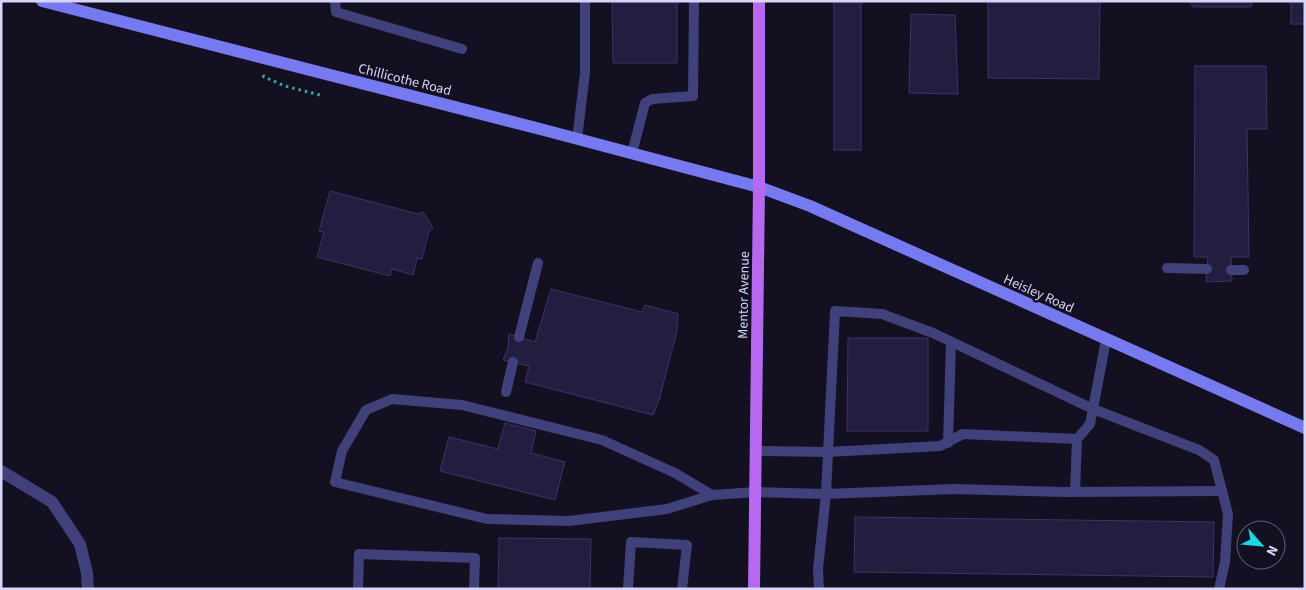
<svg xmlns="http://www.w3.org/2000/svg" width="1306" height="590" viewBox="0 0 1306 590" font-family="'Source Sans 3',sans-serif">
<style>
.building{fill:#231e40;stroke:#3b336a}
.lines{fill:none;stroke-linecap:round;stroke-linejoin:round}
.path{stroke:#3ba89c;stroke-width:3;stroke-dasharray:2.5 4;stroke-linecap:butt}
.lane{stroke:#40417b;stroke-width:10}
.street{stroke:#40417b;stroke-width:12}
.secondary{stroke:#7679f0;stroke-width:12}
.primary{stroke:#b668ef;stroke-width:12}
.labels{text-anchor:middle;stroke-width:5;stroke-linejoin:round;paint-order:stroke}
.street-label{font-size:14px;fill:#d7d5fa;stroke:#121021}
</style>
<rect width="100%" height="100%" fill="#121021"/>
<g class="building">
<polygon points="612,1 677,1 677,63 613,63"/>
<rect x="834" y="1" width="27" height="149"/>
<polygon points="988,1 1100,1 1099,79 988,78"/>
<polygon points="1190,1 1252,1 1251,7 1193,7"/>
<rect x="1291" y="1" width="14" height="23"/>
<polygon points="911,14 955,15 958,94 909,93"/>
<polygon points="1195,66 1266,66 1267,129 1247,129 1249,257 1231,257 1232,281 1206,282 1208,257 1194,257"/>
<polygon points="330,191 418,214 423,212 433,228 429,231 422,259 417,258 413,275 392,269 390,276 317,257 324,232 319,231"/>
<polygon points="551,289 642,312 645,305 678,314 677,331 659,400 653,415 525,382 529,366 503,360 508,348 509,334 535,342"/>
<polygon points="848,338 928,338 928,431 847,431"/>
<polygon points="505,423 536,431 531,453 565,462 555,500 440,471 449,437 498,449"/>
<polygon points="855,517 1214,522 1213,577 854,572"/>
<polygon points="499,538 591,539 590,589 498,589"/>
</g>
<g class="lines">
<polyline class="path" points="263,75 264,77 285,86 320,95"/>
<g class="lane">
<polyline points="335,1 336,12 462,49"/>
<polyline points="577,139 585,73 585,1"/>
<polyline points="632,153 645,103 652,99 693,96 694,1"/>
<polyline points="1167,268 1207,269"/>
<polyline points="1231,270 1244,270"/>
<polyline points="519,337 538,263"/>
<polyline points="506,392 513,362"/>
<polyline points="948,443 951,342"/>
<polyline points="756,451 828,452 940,446 963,434 1077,439 1090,424 1106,340"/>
<polyline points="1075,492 1077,439"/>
<polyline points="712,495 675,473 602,440 462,405 392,399 366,410 342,451 335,482 487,519 569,521 667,509 712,495 756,492 826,494 954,489 1066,492 1222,491"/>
<polyline points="358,589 359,554 475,558 474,589"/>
<polyline points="628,589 631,542 687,545 682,589"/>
<polyline points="819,589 818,569 826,494 835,311 882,314 933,333 1093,409 1199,450 1214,460 1228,514 1225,562 1219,589"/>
</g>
<polyline class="street" points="1,471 52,502 80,544 87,573 88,589"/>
<polyline class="secondary" points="42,1 544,130 759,187 810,206 1305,428"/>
<polyline class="primary" points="754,589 759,187 759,1"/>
</g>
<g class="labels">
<g class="street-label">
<text transform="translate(405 79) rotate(14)" y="5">Chillicothe Road</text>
<text transform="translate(1039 293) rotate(24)" y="5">Heisley Road</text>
<text transform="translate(743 295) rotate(-89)" y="5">Mentor Avenue</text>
</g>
</g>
<rect width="1306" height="590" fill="none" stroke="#d7d5fa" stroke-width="5"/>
<g transform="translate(1261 545) rotate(117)"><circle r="24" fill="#121021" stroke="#615f78"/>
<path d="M0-4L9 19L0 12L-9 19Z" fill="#18d8e3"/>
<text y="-8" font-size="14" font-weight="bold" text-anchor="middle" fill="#d7d5fa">N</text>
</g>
</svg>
